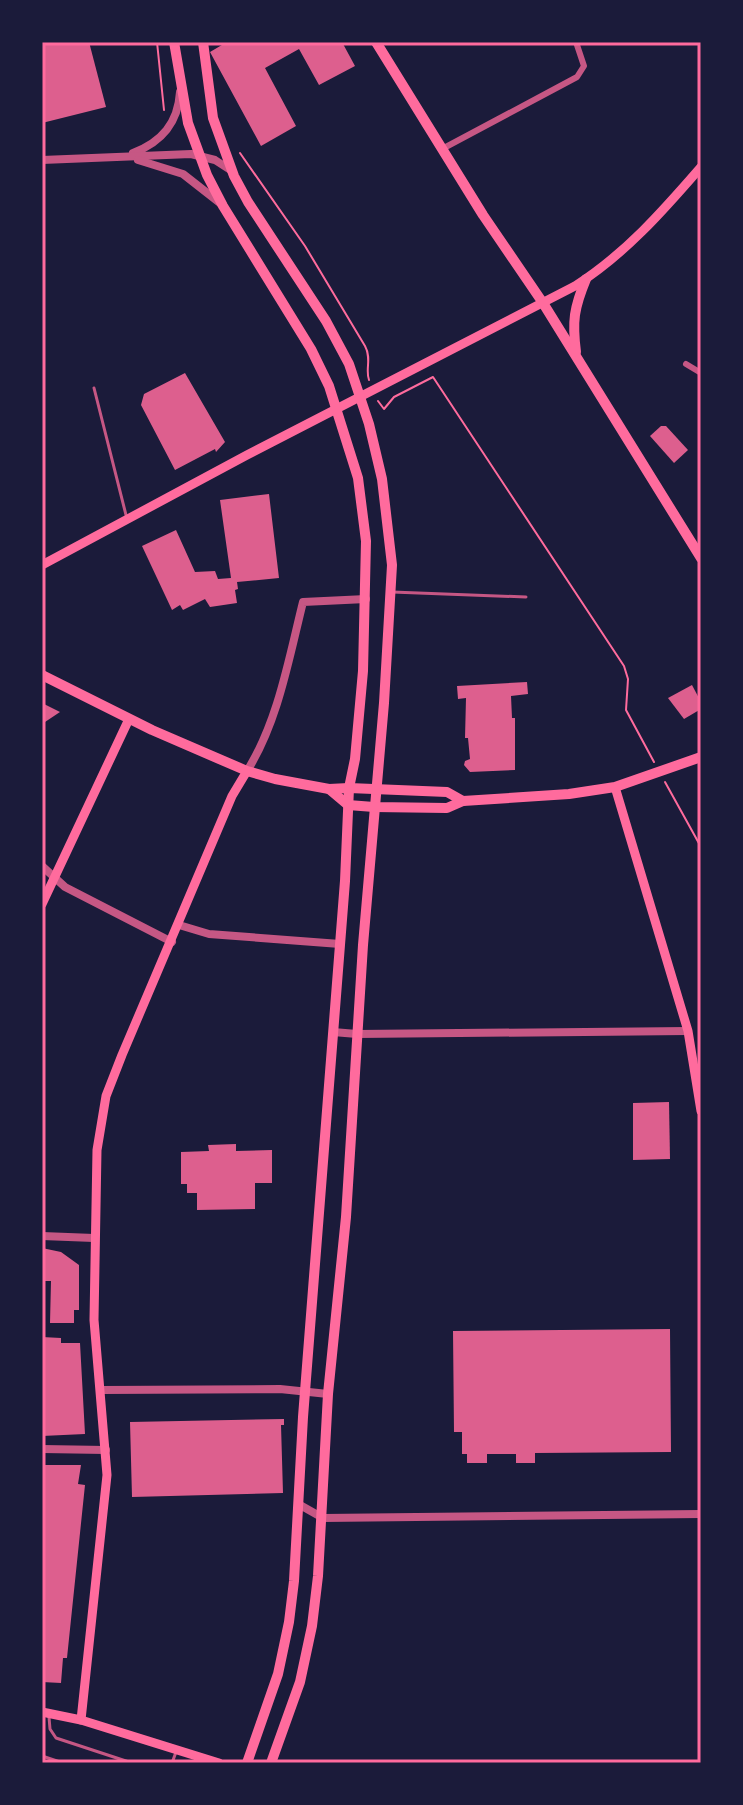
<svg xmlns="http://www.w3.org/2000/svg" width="743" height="1805" viewBox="0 0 743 1805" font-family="'Titillium Web',sans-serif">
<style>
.building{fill:#dd5f8e}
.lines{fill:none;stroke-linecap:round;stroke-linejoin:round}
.path{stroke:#ff6b9d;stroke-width:2}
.service{stroke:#c65784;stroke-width:3}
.minor{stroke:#c65784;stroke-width:6}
.tertiary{stroke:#c65784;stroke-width:8}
.secondary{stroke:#ff6b9d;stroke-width:9}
.primary{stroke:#ff6b9d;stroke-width:10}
.neatline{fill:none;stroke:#ff6b9d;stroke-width:3}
</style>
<rect width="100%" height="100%" fill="#1b1b3a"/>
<g class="building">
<polygon points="42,42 89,42 106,107 42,123"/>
<polygon points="227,42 342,42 355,66 319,85 299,49 265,68 296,126 261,146 210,52"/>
<polygon points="185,373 225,442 216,452 215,449 175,470 141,405 144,394"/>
<polygon points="661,426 666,426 688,450 674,463 650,436"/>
<polygon points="269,494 279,578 237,582 238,589 235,590 237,603 210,607 205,599 183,610 180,605 172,610 142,546 176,530 195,572 215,571 218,579 231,578 220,500"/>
<polygon points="527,682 528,694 511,696 512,718 515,718 515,770 470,772 464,765 465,761 470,759 468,738 465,738 466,698 458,699 457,686"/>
<polygon points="692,685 701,702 701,709 684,719 668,698"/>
<polygon points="42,703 60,712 42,724"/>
<polygon points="669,1102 670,1159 633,1160 633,1103"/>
<polygon points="236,1144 236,1151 272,1150 272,1183 255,1183 255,1209 197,1210 197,1193 187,1193 187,1184 181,1184 181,1152 209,1151 208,1145"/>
<polygon points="42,1248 61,1252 79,1265 79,1310 74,1310 74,1323 50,1323 51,1281 42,1281"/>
<polygon points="670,1329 671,1452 535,1453 535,1463 516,1463 516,1454 487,1454 487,1463 467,1463 467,1454 462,1454 462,1432 454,1432 453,1331"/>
<polygon points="42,1337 61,1338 61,1343 80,1343 85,1434 42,1436"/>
<polygon points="284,1419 284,1425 281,1425 283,1493 132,1497 130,1422"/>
<polygon points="42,1465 81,1465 78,1484 85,1485 67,1658 63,1658 61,1683 42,1682"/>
</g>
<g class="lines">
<g class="path">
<polyline points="157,42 164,110"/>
<path d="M240 153 305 246 365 346C372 359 365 369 369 380"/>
<polyline points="378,401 384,409 394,397 433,377 624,666 628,679 626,710 654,762"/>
<polyline points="665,782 701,847"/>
</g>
<g class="service">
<polyline points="94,388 126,515"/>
<polyline points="392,592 526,597"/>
<polyline points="49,1717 50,1729 56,1738 132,1763"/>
<polyline points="42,1756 63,1763"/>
<polyline points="172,1763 176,1752"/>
</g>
<g class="minor">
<polyline points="442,149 577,77 584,66 576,42"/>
<polyline points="686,364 701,373"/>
</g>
<g class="tertiary">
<path d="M133 153C162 142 178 123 180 92"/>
<polyline points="42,160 191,154 215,160 232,171"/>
<polyline points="138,160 183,174 220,203"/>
<path d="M247 771C278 722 289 658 303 602L366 599"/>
<polyline points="42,866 65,887 172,942"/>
<polyline points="179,925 209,934 340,944"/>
<polyline points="333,1032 357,1034 688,1031"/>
<polyline points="42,1236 94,1238"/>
<polyline points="101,1390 280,1389 328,1394"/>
<polyline points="42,1449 106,1450"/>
<polyline points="300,1505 323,1518 701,1514"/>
</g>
<g class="secondary">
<path d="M42 565 247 455 575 286C625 254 662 212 701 167"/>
<polyline points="615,787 688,1031 701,1111"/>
<polyline points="42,904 129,719"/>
<polyline points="42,1712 81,1720 219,1763"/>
<polyline points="81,1720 107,1475 94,1320 97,1150 106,1096 122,1055 232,796 247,771"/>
</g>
<g class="primary">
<polyline points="174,42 188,123 207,175 223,206 311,349 329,386 358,478 366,541 363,671 355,759 349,788 345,881 303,1417 294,1581 289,1622 278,1674 247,1763"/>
<polyline points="203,42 213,118 234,176 248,202 326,321 349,364 369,424 382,479 392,565 384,703 363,945 346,1217 328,1394 318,1576 312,1626 300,1682 271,1763"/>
<polyline points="376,42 483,215 543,303 701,558"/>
<path d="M576 352C572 321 574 308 586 279"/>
<polyline points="42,675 152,730 247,771 275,779 329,789 349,788 447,792 463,801"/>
<polyline points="329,789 348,805 374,807 447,808 463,801 569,794 615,787 701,757"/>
</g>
</g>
<rect width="743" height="1805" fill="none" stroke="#1b1b3a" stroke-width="88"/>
<rect x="44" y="44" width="655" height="1717" class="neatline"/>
</svg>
